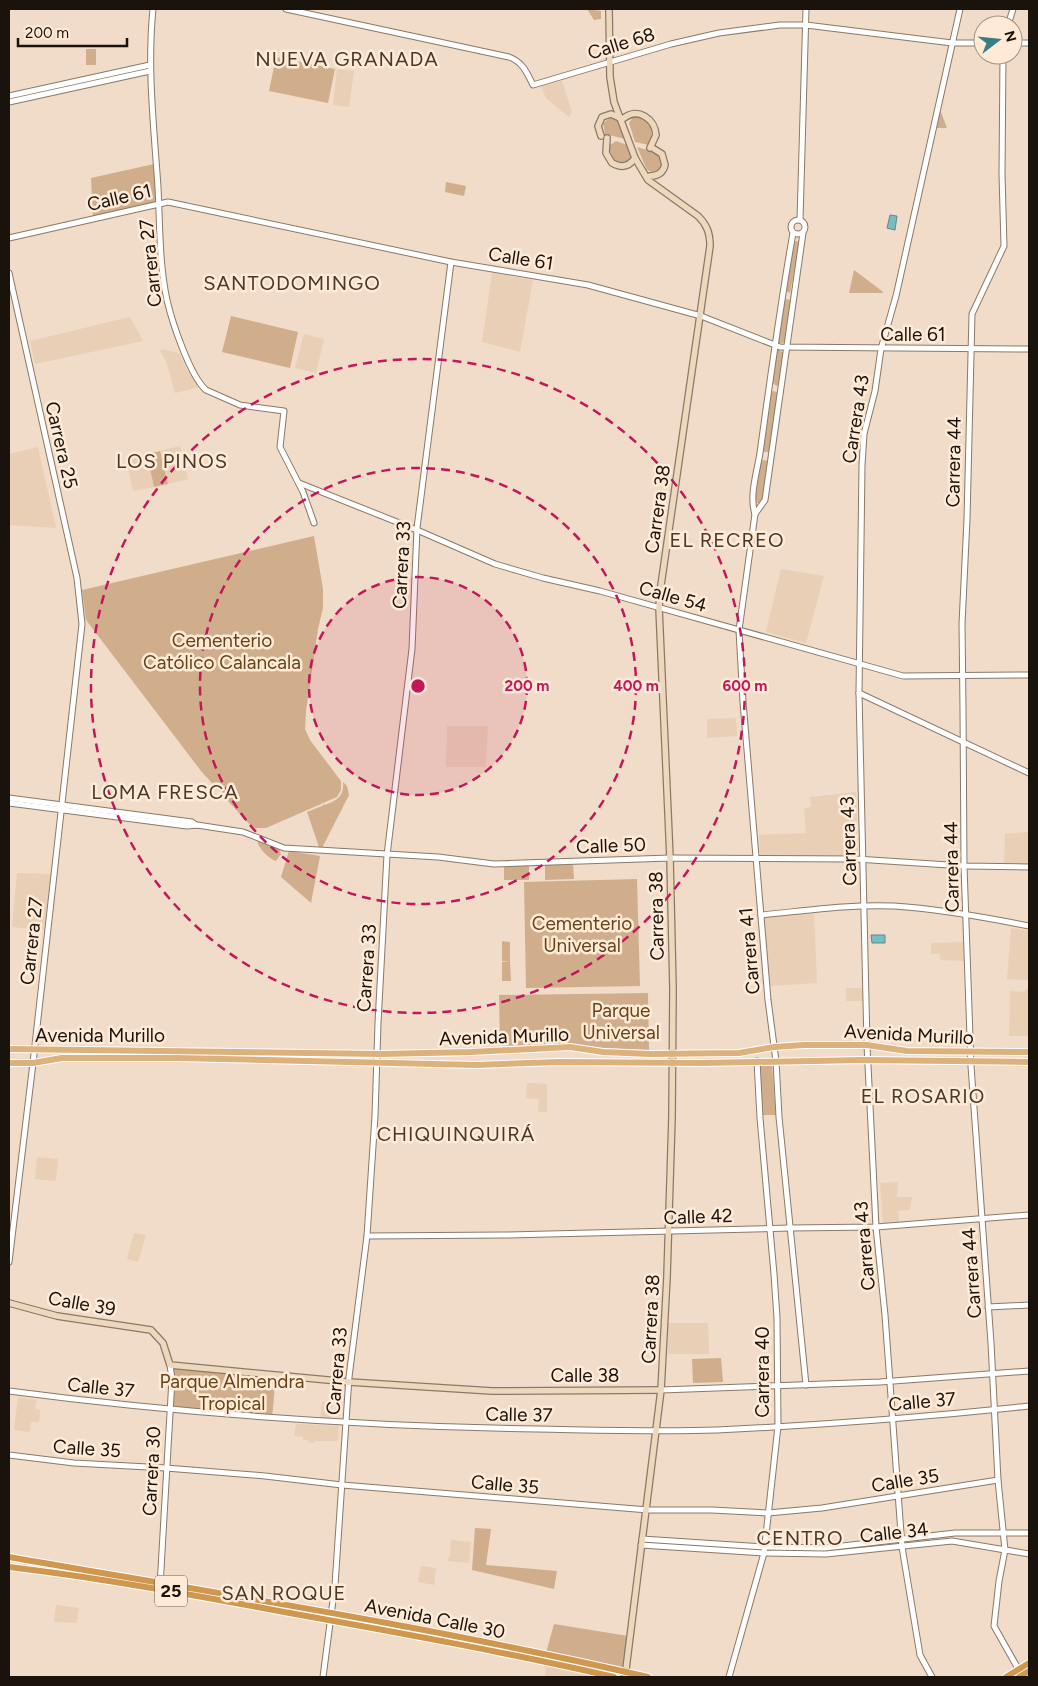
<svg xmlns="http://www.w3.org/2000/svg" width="1038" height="1686" viewBox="0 0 1038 1686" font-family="Figtree,sans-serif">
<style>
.built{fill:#e9cfb6}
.green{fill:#d0ae8b}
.water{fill:#7bbcc2;stroke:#5e898b}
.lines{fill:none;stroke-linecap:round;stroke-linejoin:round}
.tertiary-casing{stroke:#8b7967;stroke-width:7}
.secondary-casing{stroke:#8b7967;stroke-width:8}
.primary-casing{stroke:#fff;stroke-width:8}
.trunk-casing{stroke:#fff;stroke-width:8}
.tertiary{stroke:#fff;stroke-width:5}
.secondary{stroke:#edd8bd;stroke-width:5.5}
.primary{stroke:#dcb17b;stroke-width:6}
.trunk{stroke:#d0974f;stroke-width:6}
.ring{fill:none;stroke:#c2185b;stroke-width:2.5;stroke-dasharray:9 6}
.labels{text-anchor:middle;stroke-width:5;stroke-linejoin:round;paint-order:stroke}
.shield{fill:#feead6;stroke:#5e5449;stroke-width:1}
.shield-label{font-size:18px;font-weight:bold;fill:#1a130c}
.street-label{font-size:19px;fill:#1a130c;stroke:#feead6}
.park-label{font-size:19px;fill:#684317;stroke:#feead6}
.neighbourhood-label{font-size:20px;letter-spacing:1px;fill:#493929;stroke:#feead6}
.centre{fill:#c2185b;stroke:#feead6;stroke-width:2.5}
.ring-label{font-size:15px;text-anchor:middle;font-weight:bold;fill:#c2185b;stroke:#feead6;stroke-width:5;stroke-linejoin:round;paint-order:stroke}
</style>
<rect width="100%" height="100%" fill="#f0dcc9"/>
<g class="built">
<polygon points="337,69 354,71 349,107 333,105"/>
<polygon points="562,81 572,112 569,117 546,98 541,86"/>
<polygon points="492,273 533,280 520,352 482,342"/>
<polygon points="130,317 143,341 35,364 30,341"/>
<polygon points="304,334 324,339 316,373 295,368"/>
<polygon points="162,349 179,353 187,370 200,387 175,393 166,361 160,351"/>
<polygon points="180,446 188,479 168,484 160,451"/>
<polygon points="38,447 56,528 9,525 9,454"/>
<polygon points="147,454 154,487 133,491 126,459"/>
<polygon points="781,569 824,576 806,643 766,632"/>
<polygon points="736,718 737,736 707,738 707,719"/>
<polygon points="447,726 488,726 486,767 446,767"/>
<polygon points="856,792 858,856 760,856 759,835 806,833 804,808 811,807 810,797"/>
<polygon points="1029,832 1029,865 1004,865 1005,834"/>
<polygon points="17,873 51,874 44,930 12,927"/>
<polygon points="814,914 817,983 769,986 763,917"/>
<polygon points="1011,928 1029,931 1029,980 1007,979"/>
<polygon points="964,942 964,961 940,960 940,954 931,954 931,943"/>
<rect x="846" y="988" width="18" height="13"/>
<polygon points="1025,989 1029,989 1029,1036 1009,1036 1010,991 1025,992"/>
<polygon points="527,1083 547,1084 547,1112 538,1112 539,1099 526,1098"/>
<polygon points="37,1157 58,1159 56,1181 35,1179"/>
<polygon points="898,1182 897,1197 912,1197 910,1210 898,1211 899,1222 883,1224 880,1183"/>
<polygon points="134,1233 146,1235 138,1262 127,1259"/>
<polygon points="668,1323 708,1323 709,1354 668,1354"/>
<polygon points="18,1397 37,1400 35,1409 40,1410 39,1422 31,1422 30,1432 14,1430"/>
<polygon points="322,1402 332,1403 331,1419 320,1418"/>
<polygon points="296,1424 339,1426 338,1441 314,1441 314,1443 308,1442 307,1440 303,1440 303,1437 294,1436"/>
<polygon points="451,1540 471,1542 469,1563 448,1561 448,1557 450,1557"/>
<polygon points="421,1566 436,1568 434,1585 418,1582"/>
<polygon points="56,1605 79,1608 77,1623 54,1622"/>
<polygon points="546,1665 595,1677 545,1677"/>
</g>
<g class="green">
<polygon points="587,9 601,11 601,19 594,20"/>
<rect x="86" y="49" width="10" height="16"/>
<polygon points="276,57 335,69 328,103 269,91"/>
<polygon points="939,112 941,112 947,128 935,128"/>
<path d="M638 116C652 122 654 133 649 145L635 142 629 123 633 117Z"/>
<polygon points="610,118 619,120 625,139 605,134 603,123"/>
<polygon points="616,141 627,145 632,158 631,161 624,163 614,160 609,149 610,145"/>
<path d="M637 147 654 152 663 159C662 167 661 171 652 172L647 170Z"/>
<polygon points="154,164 156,202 93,217 91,178"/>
<polygon points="446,182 466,186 464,196 445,192"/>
<polygon points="797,241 799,242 799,246 790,293 786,291 793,242"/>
<polygon points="854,270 882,291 883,293 849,293"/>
<polygon points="786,299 790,300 792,303 786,340 783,343 779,343 777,340 783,302"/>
<polygon points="231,316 298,332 290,368 222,352"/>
<polygon points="779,350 784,353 779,384 777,386 772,383 776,351"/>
<polygon points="774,391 778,393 770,450 768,452 764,452 763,450 771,392"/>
<polygon points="160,451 168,484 154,487 147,454"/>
<polygon points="764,460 767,461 768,463 763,500 760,503 757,503 755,500 761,461"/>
<polygon points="314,536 323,589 323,608 318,629 306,711 305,729 310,740 341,781 341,790 337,797 266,828 255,828 247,822 201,771 86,620 82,590"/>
<path d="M343 782 347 786 349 795 322 848 319 847 307 812 322 806 324 804 325 805C338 800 344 796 343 782Z"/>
<path d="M257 840 279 848 281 854 276 861C269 859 258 848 257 840Z"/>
<polygon points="289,851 320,856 311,903 281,877"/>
<polygon points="545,865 573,865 574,879 545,880"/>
<rect x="504" y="866" width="25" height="14"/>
<polygon points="637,879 640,986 526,988 524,882"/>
<polygon points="502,941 510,942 510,961 502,961"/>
<polygon points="510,961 511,981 502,981 502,962"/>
<polygon points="648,993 649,1050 603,1048 563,1044 500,1046 499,995"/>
<polygon points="772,1065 776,1115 761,1115 759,1066"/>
<polygon points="721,1358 723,1382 693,1383 692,1359"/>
<polygon points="170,1365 276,1374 272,1418 170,1408"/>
<polygon points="475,1528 491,1529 486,1565 557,1571 554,1589 472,1570"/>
<polygon points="554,1624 628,1636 624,1672 546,1653"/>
</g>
<g class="water">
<polygon points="890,215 897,216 895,230 887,228"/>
<polygon points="871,935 885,935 885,943 872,943"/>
</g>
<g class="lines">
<defs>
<g id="tertiary">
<path d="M153 9C147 68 154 128 158 187 160 225 159 263 167 300 172 322 190 376 206 390L240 405 284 411 280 447 303 492 314 523"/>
<path d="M286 9 509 57C523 62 527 73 533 85L671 44 719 33 780 25H806L952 43H983"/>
<polyline points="1008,25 1013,9"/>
<polyline points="1013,43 1029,43"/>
<polyline points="1003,55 1002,174 1004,246 972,314 967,519 962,624 963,708 964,866 971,1066 991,1343 998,1480 1005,1550 999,1581 994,1626 1020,1672"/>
<polyline points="9,96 150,65"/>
<polyline points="9,102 150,71"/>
<circle cx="798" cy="227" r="7"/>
<polyline points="800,220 806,9"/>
<path d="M793 233C780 306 770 380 760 453 757 472 749 496 755 514L739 630 743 702 768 1000 776 1061 779 1117 806 1385"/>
<polyline points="9,238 168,202 451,262 588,285 701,316 780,347 1029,349"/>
<polyline points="9,273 77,578 82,624 33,1063 9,1262"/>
<polyline points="299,483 417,530 495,564 543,578 600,591 903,676 1029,675"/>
<polyline points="755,514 765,500 803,233"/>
<polyline points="859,693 1029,773"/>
<polyline points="9,798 192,822 196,825"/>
<polyline points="9,803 187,826 197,825 243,832 284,848 438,857 494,864 670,858 856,859 964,866 1029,867"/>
<path d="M761 915C804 911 850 904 894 906 939 909 984 917 1029 926"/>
<polyline points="367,1236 505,1235 790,1228 876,1227 1029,1215"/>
<polyline points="988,1307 1029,1305"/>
<polyline points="661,1390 880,1382 1029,1371"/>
<path d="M9 1391C184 1414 360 1426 537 1429 596 1430 657 1432 717 1430 821 1425 925 1417 1029 1406"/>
<polyline points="9,1455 74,1463 166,1468 265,1476 342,1485 648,1510 712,1510 768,1513 822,1508 998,1480"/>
<polyline points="642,1539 765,1547 825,1548 955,1533 1029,1533"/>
<polyline points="641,1545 764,1553 826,1554 952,1541 1029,1554"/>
<polyline points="160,1586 172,1379 170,1365"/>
<polyline points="323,1677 335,1585 349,1377 367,1236 375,1116 378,1023 387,855 412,649 417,528 451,262"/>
<polyline points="729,1677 764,1553 778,1426 777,1318 774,1274 760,1118 757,1061"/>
<polyline points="932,1677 920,1655 902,1547 885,1315 876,1227 867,1045 859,693 862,465 864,434 875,391 881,349 896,296 960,9"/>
</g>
<g id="secondary">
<path d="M609 9 610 77 614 102 635 158 648 180 698 216C707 225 710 233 710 246L660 592 659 608 670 858 673 989 672 1117 667 1277 661 1390 625 1677"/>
<path d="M624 118C638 107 655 119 656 135L650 148"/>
<polyline points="601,136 598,126 602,117 611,114 620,118"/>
<path d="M607 138 606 153 612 163C621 168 629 167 635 158"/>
<path d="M650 176C658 176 663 173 665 165L662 154 654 149"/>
<polyline points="9,1303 57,1316 151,1330 163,1343 170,1365 349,1382 492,1391 661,1390"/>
</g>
<g id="primary">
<polyline points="9,1049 382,1054 471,1052 570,1047 603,1052 650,1054 739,1053 774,1047 804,1045 867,1045 907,1051 1029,1052"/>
<polyline points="9,1063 33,1063 62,1058 176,1058 476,1065 558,1062 703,1063 863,1060 1029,1062"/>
</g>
<g id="trunk">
<path d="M9 1557C222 1594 437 1628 648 1677"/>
<path d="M9 1567C101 1578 193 1595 284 1612 395 1632 505 1652 614 1677"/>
<polyline points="1006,1677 1029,1663"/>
<polyline points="1019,1677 1029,1671"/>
</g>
</defs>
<use href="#tertiary" class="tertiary-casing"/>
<use href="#secondary" class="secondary-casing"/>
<use href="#primary" class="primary-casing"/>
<use href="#trunk" class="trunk-casing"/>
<use href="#tertiary" class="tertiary"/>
<use href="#secondary" class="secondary"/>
<use href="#primary" class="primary"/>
<use href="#trunk" class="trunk"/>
</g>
<circle cx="418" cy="686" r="109" fill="#c2185b" fill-opacity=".12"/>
<g class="ring">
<circle cx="418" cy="686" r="109"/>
<circle cx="418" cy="686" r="218"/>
<circle cx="418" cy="686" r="327"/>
</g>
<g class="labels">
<rect class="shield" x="155" y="1575.5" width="32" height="31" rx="4"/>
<g class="shield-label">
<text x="171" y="1597">25</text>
</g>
<g class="street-label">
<text transform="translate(621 43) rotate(-17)" y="7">Calle 68</text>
<text transform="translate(119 197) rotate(-13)" y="7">Calle 61</text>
<text transform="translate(521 258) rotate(9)" y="7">Calle 61</text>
<text transform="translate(150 263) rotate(-96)" y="7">Carrera 27</text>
<text x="913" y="341">Calle 61</text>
<text transform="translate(855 419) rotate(-81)" y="7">Carrera 43</text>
<text transform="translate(62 445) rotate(77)" y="7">Carrera 25</text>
<text transform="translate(953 462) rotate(-89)" y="7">Carrera 44</text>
<text transform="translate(657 509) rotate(-82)" y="7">Carrera 38</text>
<text transform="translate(401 565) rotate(-87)" y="7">Carrera 33</text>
<text transform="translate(673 596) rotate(16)" y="7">Calle 54</text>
<text transform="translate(848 841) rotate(-92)" y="7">Carrera 43</text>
<text transform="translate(611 845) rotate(-2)" y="7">Calle 50</text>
<text transform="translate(951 867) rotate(-91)" y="7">Carrera 44</text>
<text transform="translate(656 916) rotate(-91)" y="7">Carrera 38</text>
<text transform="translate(31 941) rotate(-84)" y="7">Carrera 27</text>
<text transform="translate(749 951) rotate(-95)" y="7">Carrera 41</text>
<text transform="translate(366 968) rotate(-86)" y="7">Carrera 33</text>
<text transform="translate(909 1034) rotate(3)" y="7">Avenida Murillo</text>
<text x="100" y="1042">Avenida Murillo</text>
<text transform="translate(504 1036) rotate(-2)" y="7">Avenida Murillo</text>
<text transform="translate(698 1216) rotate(-2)" y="7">Calle 42</text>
<text transform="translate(864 1246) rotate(-95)" y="7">Carrera 43</text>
<text transform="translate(971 1273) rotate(-94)" y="7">Carrera 44</text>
<text transform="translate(82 1303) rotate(10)" y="7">Calle 39</text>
<text transform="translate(650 1319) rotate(-87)" y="7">Carrera 38</text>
<text transform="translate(336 1371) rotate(-85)" y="7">Carrera 33</text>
<text transform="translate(762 1372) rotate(-90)" y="7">Carrera 40</text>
<text x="585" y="1382">Calle 38</text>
<text transform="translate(101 1387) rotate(6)" y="7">Calle 37</text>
<text transform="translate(922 1401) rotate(-5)" y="7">Calle 37</text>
<text transform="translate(519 1414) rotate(1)" y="7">Calle 37</text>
<text transform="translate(87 1448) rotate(4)" y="7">Calle 35</text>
<text transform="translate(151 1471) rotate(-87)" y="7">Carrera 30</text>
<text transform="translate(905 1480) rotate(-9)" y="7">Calle 35</text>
<text transform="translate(505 1484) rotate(5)" y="7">Calle 35</text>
<text transform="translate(894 1532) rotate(-6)" y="7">Calle 34</text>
<text transform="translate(435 1618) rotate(11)" y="7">Avenida Calle 30</text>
</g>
<g class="park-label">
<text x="222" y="647">Cementerio<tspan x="222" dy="22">Católico Calancala</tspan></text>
<text x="582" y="930">Cementerio<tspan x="582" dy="22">Universal</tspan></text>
<text x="621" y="1017">Parque<tspan x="621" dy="22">Universal</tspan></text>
<text x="232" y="1388">Parque Almendra<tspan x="232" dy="22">Tropical</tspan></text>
</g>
<g class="neighbourhood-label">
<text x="347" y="66">NUEVA GRANADA</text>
<text x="292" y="290">SANTODOMINGO</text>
<text x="172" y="468">LOS PINOS</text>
<text x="727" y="547">EL RECREO</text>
<text x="165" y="799">LOMA FRESCA</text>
<text x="923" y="1103">EL ROSARIO</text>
<text x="456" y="1141">CHIQUINQUIRÁ</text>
<text x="800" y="1545">CENTRO</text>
<text x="284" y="1600">SAN ROQUE</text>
</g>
</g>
<circle cx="418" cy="686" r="8" class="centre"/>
<g class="ring-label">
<text x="527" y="691">200 m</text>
<text x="636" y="691">400 m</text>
<text x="745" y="691">600 m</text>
</g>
<rect width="1038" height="1686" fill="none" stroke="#1a130c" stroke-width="20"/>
<g transform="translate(998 40) rotate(74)"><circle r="24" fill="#feead6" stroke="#a39485"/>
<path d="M0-4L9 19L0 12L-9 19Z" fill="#377f85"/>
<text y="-8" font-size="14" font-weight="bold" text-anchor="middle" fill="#1a130c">N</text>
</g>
<path d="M18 38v8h109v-8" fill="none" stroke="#1a130c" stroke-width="2.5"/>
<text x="25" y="38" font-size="15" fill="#1a130c" stroke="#feead6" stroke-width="4" paint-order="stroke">200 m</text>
</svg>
